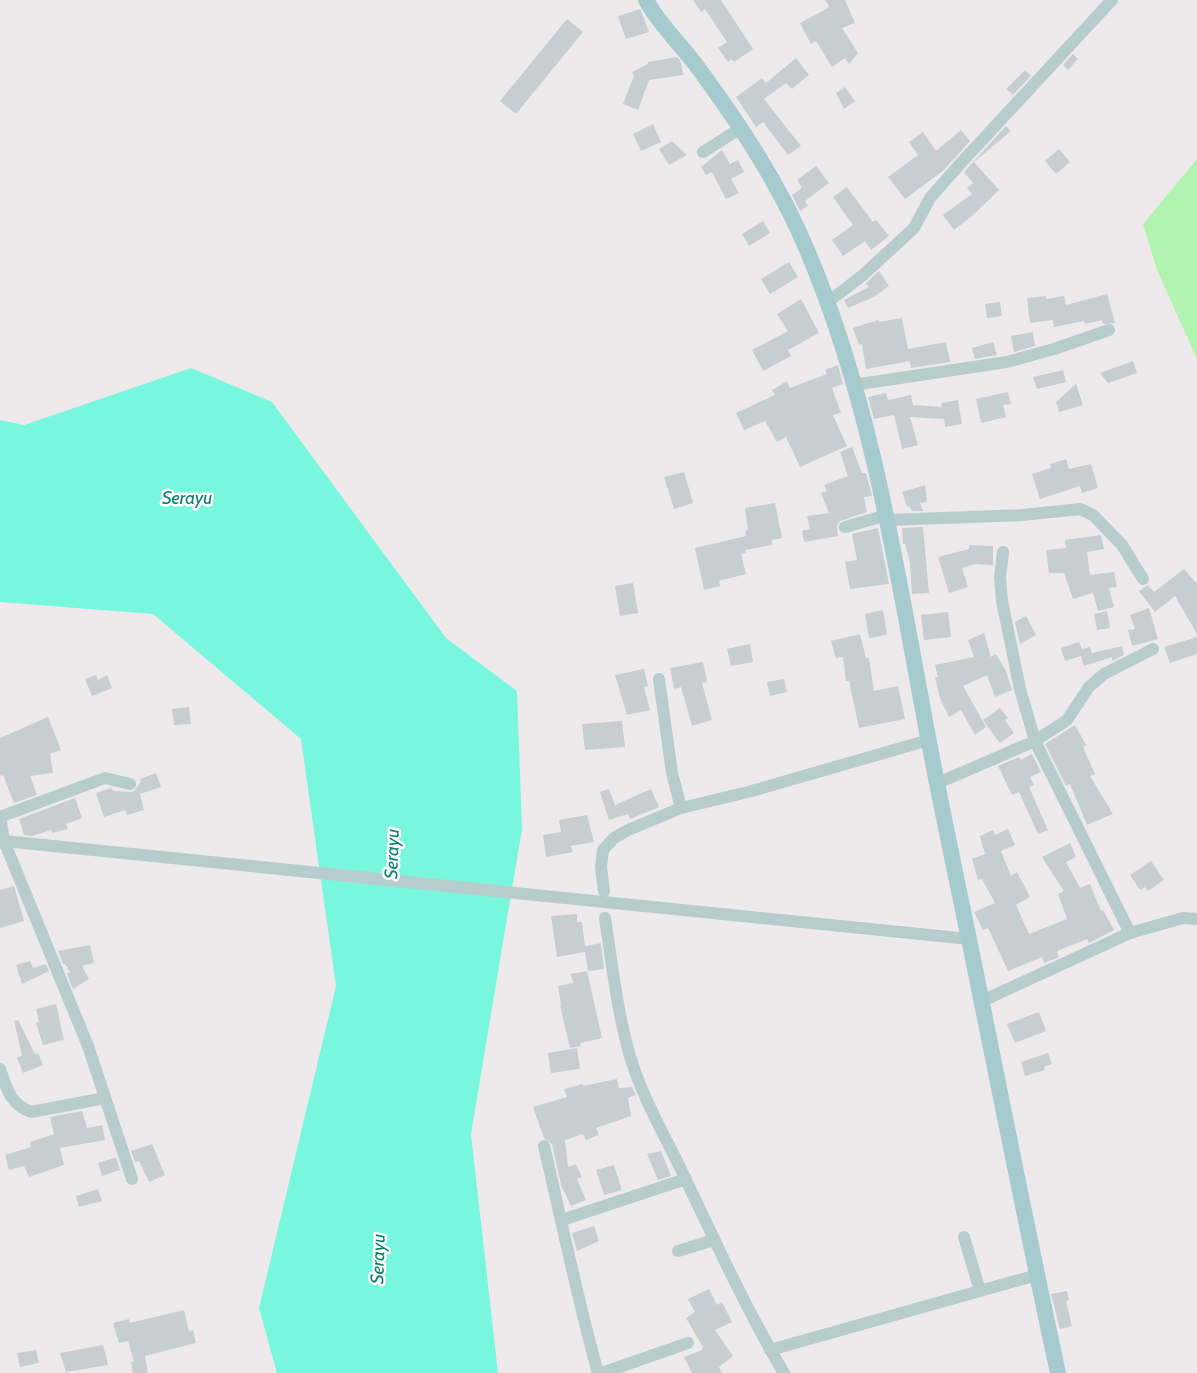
<svg xmlns="http://www.w3.org/2000/svg" width="1197" height="1373" viewBox="0 0 1197 1373" font-family="Cabin,sans-serif">
<style>
.green{fill:#b2f3b1}
.water{fill:#79f6de}
.building{fill:#c6ced1}
.lines{fill:none;stroke-linecap:round;stroke-linejoin:round}
.minor{stroke:#b7cccd;stroke-width:12}
.major{stroke:#a6cbcf;stroke-width:16}
.labels{text-anchor:middle;stroke-width:5;stroke-linejoin:round;paint-order:stroke}
.water-label{font-size:18px;font-style:italic;fill:#058068;stroke:#fff}
</style>
<rect width="100%" height="100%" fill="#eeeaec"/>
<polygon class="green" points="1197,159 1197,359 1157,270 1143,224"/>
<polygon class="water" points="191,368 272,402 446,638 517,691 522,829 471,1134 498,1373 277,1373 259,1308 336,986 301,739 153,614 0,602 0,420 24,425"/>
<g class="building">
<polygon points="693,0 721,0 753,49 734,62 732,59 728,62 718,48 727,42 705,9 701,12"/>
<polygon points="825,0 845,0 855,23 842,28 858,53 849,64 845,58 832,67 816,41 811,44 800,23 828,8 829,6"/>
<polygon points="640,9 649,32 626,39 618,16"/>
<polygon points="567,19 583,32 516,114 500,101"/>
<polygon points="1073,54 1078,59 1068,70 1063,65"/>
<polygon points="677,57 681,62 683,75 649,80 638,110 623,104 634,76 632,72 648,64 648,62"/>
<polygon points="796,58 809,75 792,89 786,83 764,99 801,146 788,155 763,122 756,127 736,97 762,78 766,83"/>
<polygon points="1025,70 1031,76 1013,95 1006,89"/>
<polygon points="845,87 855,101 844,109 836,93"/>
<polygon points="653,124 661,142 641,151 633,134"/>
<polygon points="1006,126 1011,131 974,162 999,190 972,216 954,230 943,215 972,194 967,188 973,183 964,172"/>
<polygon points="961,130 970,141 944,170 905,199 888,177 918,155 909,142 923,132 936,151"/>
<polygon points="672,141 687,155 669,165 659,149"/>
<polygon points="1059,149 1070,162 1056,174 1045,161"/>
<polygon points="722,150 730,164 738,160 744,172 731,179 739,193 726,199 712,172 706,175 701,167"/>
<polygon points="816,166 829,183 805,201 808,206 800,211 792,195 802,188 797,180"/>
<polygon points="847,187 873,222 876,220 889,236 871,250 865,241 843,256 832,240 853,225 833,197"/>
<polygon points="763,221 770,233 749,246 742,234"/>
<polygon points="789,262 798,277 770,294 761,279"/>
<polygon points="879,271 889,286 874,297 848,308 844,300 869,287 866,283"/>
<polygon points="1107,294 1115,323 1103,324 1102,320 1085,324 1084,321 1054,327 1053,320 1030,323 1027,298 1046,296 1046,299 1064,296 1066,305"/>
<polygon points="801,299 819,333 788,350 791,356 763,371 752,350 788,331 777,314"/>
<polygon points="1000,302 1002,316 987,318 985,304"/>
<polygon points="902,318 908,349 946,342 950,362 911,368 910,361 866,369 862,344 859,345 853,328 878,320 879,322"/>
<polygon points="1033,332 1035,346 1014,352 1011,336"/>
<polygon points="993,342 997,355 975,359 972,348"/>
<polygon points="1133,361 1137,373 1108,383 1100,373"/>
<polygon points="838,365 843,384 832,388 841,413 833,415 847,446 800,467 786,437 777,442 765,421 744,430 736,413 775,395 772,390 787,381 790,388 827,374 825,370"/>
<polygon points="1063,370 1066,382 1037,389 1033,377"/>
<polygon points="1076,384 1083,405 1059,412 1056,402"/>
<polygon points="1008,392 1011,404 1003,405 1006,417 981,423 976,399"/>
<polygon points="886,393 888,400 911,395 913,405 942,407 941,403 958,400 962,424 945,427 944,419 910,417 918,445 902,449 894,415 874,419 868,397"/>
<polygon points="852,447 862,473 866,473 871,492 872,496 864,497 867,512 840,521 837,526 838,536 804,542 802,531 810,529 807,516 829,513 821,493 827,491 824,485 848,476 840,452"/>
<polygon points="1066,459 1069,469 1091,464 1098,488 1082,493 1080,486 1040,499 1032,474 1051,468 1050,464"/>
<polygon points="684,472 693,503 674,509 664,477"/>
<polygon points="925,485 927,502 920,503 923,511 912,511 909,506 907,507 902,492"/>
<polygon points="775,503 782,538 772,540 772,545 745,550 746,553 741,554 746,574 719,581 720,586 704,590 695,548 746,536 745,531 748,530 745,508"/>
<polygon points="923,527 929,593 912,594 910,562 905,544 903,544 902,528"/>
<polygon points="878,528 889,584 850,589 845,562 857,560 852,534"/>
<polygon points="1101,535 1104,549 1087,552 1090,575 1114,572 1117,587 1109,588 1114,607 1098,611 1093,593 1073,599 1064,573 1049,573 1046,550 1066,548 1065,540"/>
<polygon points="969,545 993,546 993,565 976,564 962,568 968,587 949,593 938,557 969,549"/>
<polygon points="1184,569 1197,584 1197,634 1175,596 1155,612 1139,591 1148,585 1154,592"/>
<polygon points="633,583 638,613 620,616 615,586"/>
<polygon points="1149,608 1158,639 1132,646 1128,630 1135,629 1130,615"/>
<polygon points="883,610 887,635 869,638 865,614"/>
<polygon points="1107,611 1110,628 1097,630 1094,614"/>
<polygon points="948,612 951,637 924,640 921,615"/>
<polygon points="1026,616 1036,635 1020,644 1015,622"/>
<polygon points="984,633 991,657 996,654 1006,671 1012,690 995,697 987,675 963,686 986,727 975,735 961,710 949,717 940,698 935,677 938,677 935,665 974,657 968,640"/>
<polygon points="860,634 866,658 869,658 874,691 898,686 905,719 859,728 849,681 846,681 843,657 836,658 831,641"/>
<polygon points="1197,637 1197,654 1170,663 1164,647"/>
<polygon points="1079,642 1082,649 1090,647 1092,653 1122,646 1124,655 1112,661 1112,657 1084,666 1081,656 1065,661 1061,648"/>
<polygon points="750,644 753,662 731,666 727,649"/>
<polygon points="703,662 707,682 702,683 712,720 692,726 681,687 674,689 670,668"/>
<polygon points="644,669 648,686 644,687 650,710 627,715 615,675"/>
<polygon points="96,675 98,680 107,675 112,688 92,696 85,679"/>
<polygon points="784,679 787,692 770,696 767,682"/>
<polygon points="189,707 191,724 174,725 172,709"/>
<polygon points="1000,708 1008,718 1005,720 1014,733 1000,743 983,720"/>
<polygon points="48,717 61,750 50,754 53,773 30,776 37,795 14,803 3,775 0,776 0,738"/>
<polygon points="622,721 625,747 585,750 582,724"/>
<polygon points="1075,725 1086,745 1083,747 1095,774 1090,776 1113,814 1087,825 1070,784 1066,786 1045,744"/>
<polygon points="1032,754 1041,772 1030,777 1034,785 1029,787 1048,830 1038,834 1019,792 1012,795 998,766 1019,757 1021,760"/>
<polygon points="156,773 161,787 140,794 144,810 127,815 125,810 104,817 96,793 111,788 114,791 133,792 141,782 140,779"/>
<polygon points="609,789 615,805 651,789 659,807 630,819 628,814 609,820 600,792"/>
<polygon points="75,798 82,818 66,824 68,829 52,833 51,830 32,836 24,835 19,819"/>
<polygon points="587,815 594,842 571,846 573,852 546,857 543,835 561,832 559,820"/>
<polygon points="1008,829 1015,845 1001,851 1011,876 1017,872 1030,897 1016,905 1029,934 1067,919 1058,894 1064,891 1042,857 1070,843 1076,857 1066,862 1080,888 1090,884 1101,911 1103,910 1114,930 1089,943 1087,939 1057,951 1059,957 1044,963 1042,957 1008,971 988,928 983,930 974,912 995,903 982,879 978,880 972,859 985,854 980,836 993,830 995,835"/>
<polygon points="1151,861 1164,880 1148,891 1145,887 1140,890 1130,875"/>
<polygon points="14,886 24,921 0,928 0,890"/>
<polygon points="577,914 577,922 582,922 585,946 601,943 604,969 588,971 585,952 557,957 551,916"/>
<polygon points="90,945 94,963 82,966 89,979 73,989 67,974 70,972 65,964 63,964 58,951"/>
<polygon points="30,961 33,968 46,964 49,971 22,984 16,965"/>
<polygon points="587,971 602,1038 580,1043 581,1046 570,1048 560,1005 561,1005 558,986 573,983 571,974"/>
<polygon points="56,1004 64,1040 43,1045 36,1023 39,1022 36,1009"/>
<polygon points="1039,1012 1046,1031 1015,1043 1007,1024"/>
<polygon points="18,1020 35,1054 38,1053 43,1065 23,1073 17,1058 22,1055 14,1021"/>
<polygon points="577,1048 580,1069 551,1073 548,1053"/>
<polygon points="1048,1053 1052,1064 1044,1067 1045,1070 1025,1076 1021,1062"/>
<polygon points="617,1079 619,1088 632,1087 636,1095 628,1098 631,1116 596,1128 599,1135 586,1140 583,1134 565,1140 568,1167 576,1164 582,1177 577,1179 586,1200 571,1206 561,1185 552,1144 544,1138 533,1107 567,1097 564,1089 583,1084 583,1086"/>
<polygon points="82,1111 87,1128 102,1125 105,1140 60,1148 64,1165 29,1177 24,1166 9,1170 5,1155 31,1147 30,1142 54,1134 50,1117"/>
<polygon points="152,1144 165,1175 149,1182 139,1161 135,1162 131,1151"/>
<polygon points="661,1151 671,1176 658,1180 647,1154"/>
<polygon points="116,1157 120,1170 102,1176 98,1163"/>
<polygon points="614,1165 622,1190 604,1195 596,1170"/>
<polygon points="98,1189 102,1201 79,1207 76,1196"/>
<polygon points="594,1226 599,1241 577,1251 572,1233"/>
<polygon points="709,1289 717,1305 722,1302 732,1322 715,1330 733,1356 719,1367 722,1373 692,1373 684,1357 702,1350 703,1347 686,1318 695,1312 688,1299"/>
<polygon points="1067,1291 1069,1300 1066,1301 1072,1326 1060,1329 1051,1294"/>
<polygon points="184,1310 189,1331 193,1330 196,1343 145,1356 148,1373 133,1373 131,1362 134,1362 128,1341 119,1343 113,1323 129,1319 130,1323"/>
<polygon points="103,1345 108,1365 66,1372 60,1353"/>
<polygon points="36,1350 39,1363 20,1367 17,1353"/>
</g>
<g class="lines">
<g class="minor">
<polyline points="703,152 741,128"/>
<polyline points="828,302 863,275 914,228 930,198 960,164 1112,0"/>
<polyline points="853,385 1007,362 1054,349 1109,330"/>
<polyline points="888,520 1022,515 1080,509 1093,515 1122,545 1143,579"/>
<polyline points="845,527 887,515"/>
<polyline points="1003,552 1000,578 1002,601 1020,689 1035,741 1130,933"/>
<polyline points="659,679 672,773 681,808"/>
<polyline points="938,783 1035,741 1067,720 1089,687 1104,674 1153,649"/>
<polyline points="0,816 4,841 88,1046 132,1179"/>
<polyline points="0,817 105,778 130,784"/>
<polyline points="0,843 4,841 969,939"/>
<polyline points="604,891 601,867 603,850 614,838 628,830 681,808 748,792 929,740"/>
<path d="M605 918C612 964 617 1011 630 1056 643 1100 667 1139 686 1180 717 1245 747 1311 784 1373"/>
<polyline points="982,1001 1130,933 1183,918 1197,919"/>
<path d="M0 1069C7 1089 10 1104 31 1112L105 1098"/>
<path d="M544 1146C562 1222 577 1298 598 1373"/>
<polyline points="562,1220 686,1179"/>
<polyline points="964,1237 980,1291"/>
<polyline points="678,1251 714,1240"/>
<polyline points="770,1350 1037,1275"/>
<polyline points="602,1373 688,1343"/>
</g>
<path class="major" d="M646 0C660 26 682 45 699 69 740 125 780 185 807 250 873 405 897 573 928 737 942 811 958 885 973 959 1001 1097 1028 1235 1058 1373"/>
</g>
<g class="labels">
<g class="water-label">
<text x="187" y="504">Serayu</text>
<text transform="translate(392 854) rotate(-88)" y="6">Serayu</text>
<text transform="translate(378 1259) rotate(-88)" y="6">Serayu</text>
</g>
</g>
</svg>
